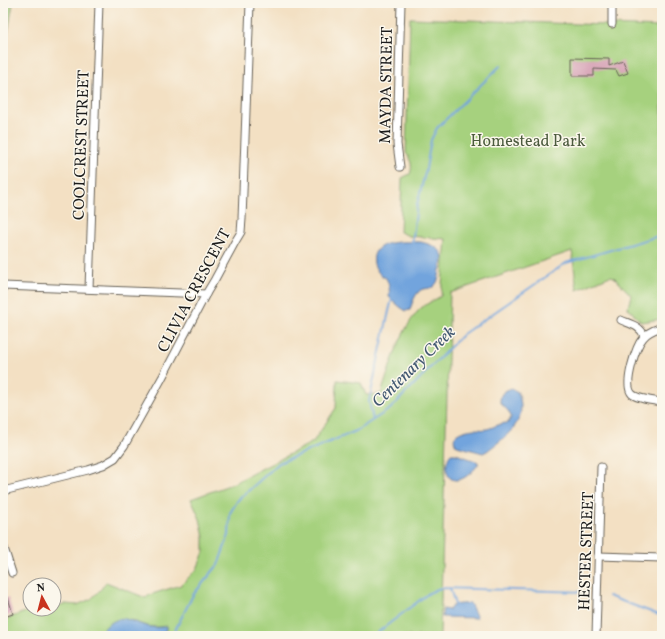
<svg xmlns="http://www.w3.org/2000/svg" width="665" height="639" viewBox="0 0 665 639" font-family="Vollkorn,serif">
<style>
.green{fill:#a6d17e;stroke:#61764d}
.water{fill:#72a4dd;stroke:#47607c}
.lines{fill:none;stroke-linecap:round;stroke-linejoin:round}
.stream{stroke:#72a4dd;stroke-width:2}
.building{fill:#d6a1b5}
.minor-casing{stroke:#676156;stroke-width:9}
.minor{stroke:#fff;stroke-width:7}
.labels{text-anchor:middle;stroke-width:3;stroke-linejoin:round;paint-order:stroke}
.street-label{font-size:16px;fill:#1c1c1c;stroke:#fbf7ec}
.park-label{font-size:16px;fill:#4c5b3e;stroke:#fbf7ec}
.water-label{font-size:17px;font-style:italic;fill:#435973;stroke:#fbf7ec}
</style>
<rect width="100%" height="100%" fill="#fbf7ec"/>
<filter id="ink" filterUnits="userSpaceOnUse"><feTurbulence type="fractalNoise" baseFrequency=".025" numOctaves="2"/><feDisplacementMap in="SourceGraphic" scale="8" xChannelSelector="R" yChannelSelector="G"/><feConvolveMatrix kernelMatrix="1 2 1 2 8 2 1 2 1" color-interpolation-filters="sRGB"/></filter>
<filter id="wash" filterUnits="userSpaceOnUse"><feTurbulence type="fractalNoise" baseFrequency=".012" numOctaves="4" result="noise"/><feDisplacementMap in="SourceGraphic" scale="16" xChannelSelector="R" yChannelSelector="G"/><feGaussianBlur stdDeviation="0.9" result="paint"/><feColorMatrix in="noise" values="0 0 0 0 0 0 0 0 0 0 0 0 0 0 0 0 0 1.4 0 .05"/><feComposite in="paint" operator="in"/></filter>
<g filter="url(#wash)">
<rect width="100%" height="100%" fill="#f3e0c3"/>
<g class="green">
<polygon points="3,3 13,3 3,61"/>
<path d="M410 18 662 27V319L641 322 628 308 631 295 614 277 610 276 577 290 572 251 450 293 440 636H160L165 631 167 626C155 629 143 626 132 620L98 636H3V620L28 611 40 609H54V606L65 604 77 605 91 599 101 589 106 582 146 598 149 595 181 585 197 569 204 552V537L200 519 191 499 232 484 313 442 336 408 337 380 361 383 366 395 381 394C390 367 399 333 418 311 423 305 435 300 441 296L446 239 409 236 400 232 402 178 410 174C413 166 411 160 406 153Z"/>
</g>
<g class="water">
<path d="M421 242C429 244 443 248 443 258 443 262 441 267 440 270 439 275 439 281 435 285 432 289 428 288 423 289 416 291 412 303 410 310L406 311 400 307 389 297C390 290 389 284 386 278 380 276 376 270 374 264 369 238 406 242 421 242Z"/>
<path d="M510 389C517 390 519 392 520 399 526 424 504 438 487 451L483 453 457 446C447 434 465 430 474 429 478 429 483 430 487 429 495 427 499 423 508 423L511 417C509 410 505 408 500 403 500 395 502 391 510 389Z"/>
<path d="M451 454H456L476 461 478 462V465C473 471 464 481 455 480 444 479 445 460 451 454Z"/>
<path d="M470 603 477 618 442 617 443 609 449 610C453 602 462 605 470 603Z"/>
<path d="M122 618C139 622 149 631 167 626L165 631 160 636H98C105 626 111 621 122 618Z"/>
</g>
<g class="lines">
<g class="stream">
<polyline points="3,8 4,3"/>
<polyline points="412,244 417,205 426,169 431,140 437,128 501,65"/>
<polyline points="373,420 369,401 389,311 392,299"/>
<polyline points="450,588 455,605 457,606"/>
<polyline points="608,596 662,616"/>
<polyline points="172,636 193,595 218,565 229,535 230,513 238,500 279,463 356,431 390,409 463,334 566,263 662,235"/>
<polyline points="373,636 429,593 440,588 586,592"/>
</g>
</g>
<g id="blocks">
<g class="building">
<polygon points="572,58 609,59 609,66 623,61 628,73 619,76 616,70 594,69 594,76 572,76"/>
<polygon points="8,598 13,614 4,617 3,613 3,599"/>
</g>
</g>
</g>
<g filter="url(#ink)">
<use href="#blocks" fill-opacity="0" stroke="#676156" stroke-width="1"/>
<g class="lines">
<defs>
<g id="minor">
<polyline points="612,24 612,3"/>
<polyline points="400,167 397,144 401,3"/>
<polyline points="3,286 206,294"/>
<polyline points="89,289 99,3"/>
<path d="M621 320C630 324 641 326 644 336"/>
<path d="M662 327C656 329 647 332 643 338 636 346 623 385 632 394 637 399 655 401 662 402"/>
<polyline points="3,491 88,470 103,465 115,458 124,446 162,378 206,294 215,279 235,242 241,232 242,219 250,3"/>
<polyline points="3,545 12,573"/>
<polyline points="598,556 662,558"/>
<polyline points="596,636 601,467"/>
</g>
</defs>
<use href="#minor" class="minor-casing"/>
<use href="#minor" class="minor"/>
</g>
</g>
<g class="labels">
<g class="street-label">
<text transform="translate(385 85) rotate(-89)" y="6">MAYDA STREET</text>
<text transform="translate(80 145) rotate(-88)" y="6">COOLCREST STREET</text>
<text transform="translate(193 290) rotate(-62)" y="6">CLIVIA CRESCENT</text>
<text transform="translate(585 551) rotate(-88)" y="6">HESTER STREET</text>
</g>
<g class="park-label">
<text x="528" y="146">Homestead Park</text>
</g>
<g class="water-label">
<text transform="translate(413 366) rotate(-44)" y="6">Centenary Creek</text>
</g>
</g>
<rect width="665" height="639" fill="none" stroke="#fbf7ec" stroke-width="16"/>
<g transform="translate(42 597) rotate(353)"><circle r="19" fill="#fbf7ec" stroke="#a29f99"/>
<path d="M0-3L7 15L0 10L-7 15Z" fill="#c8321e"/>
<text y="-6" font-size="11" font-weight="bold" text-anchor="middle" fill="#1c1c1c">N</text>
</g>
</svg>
